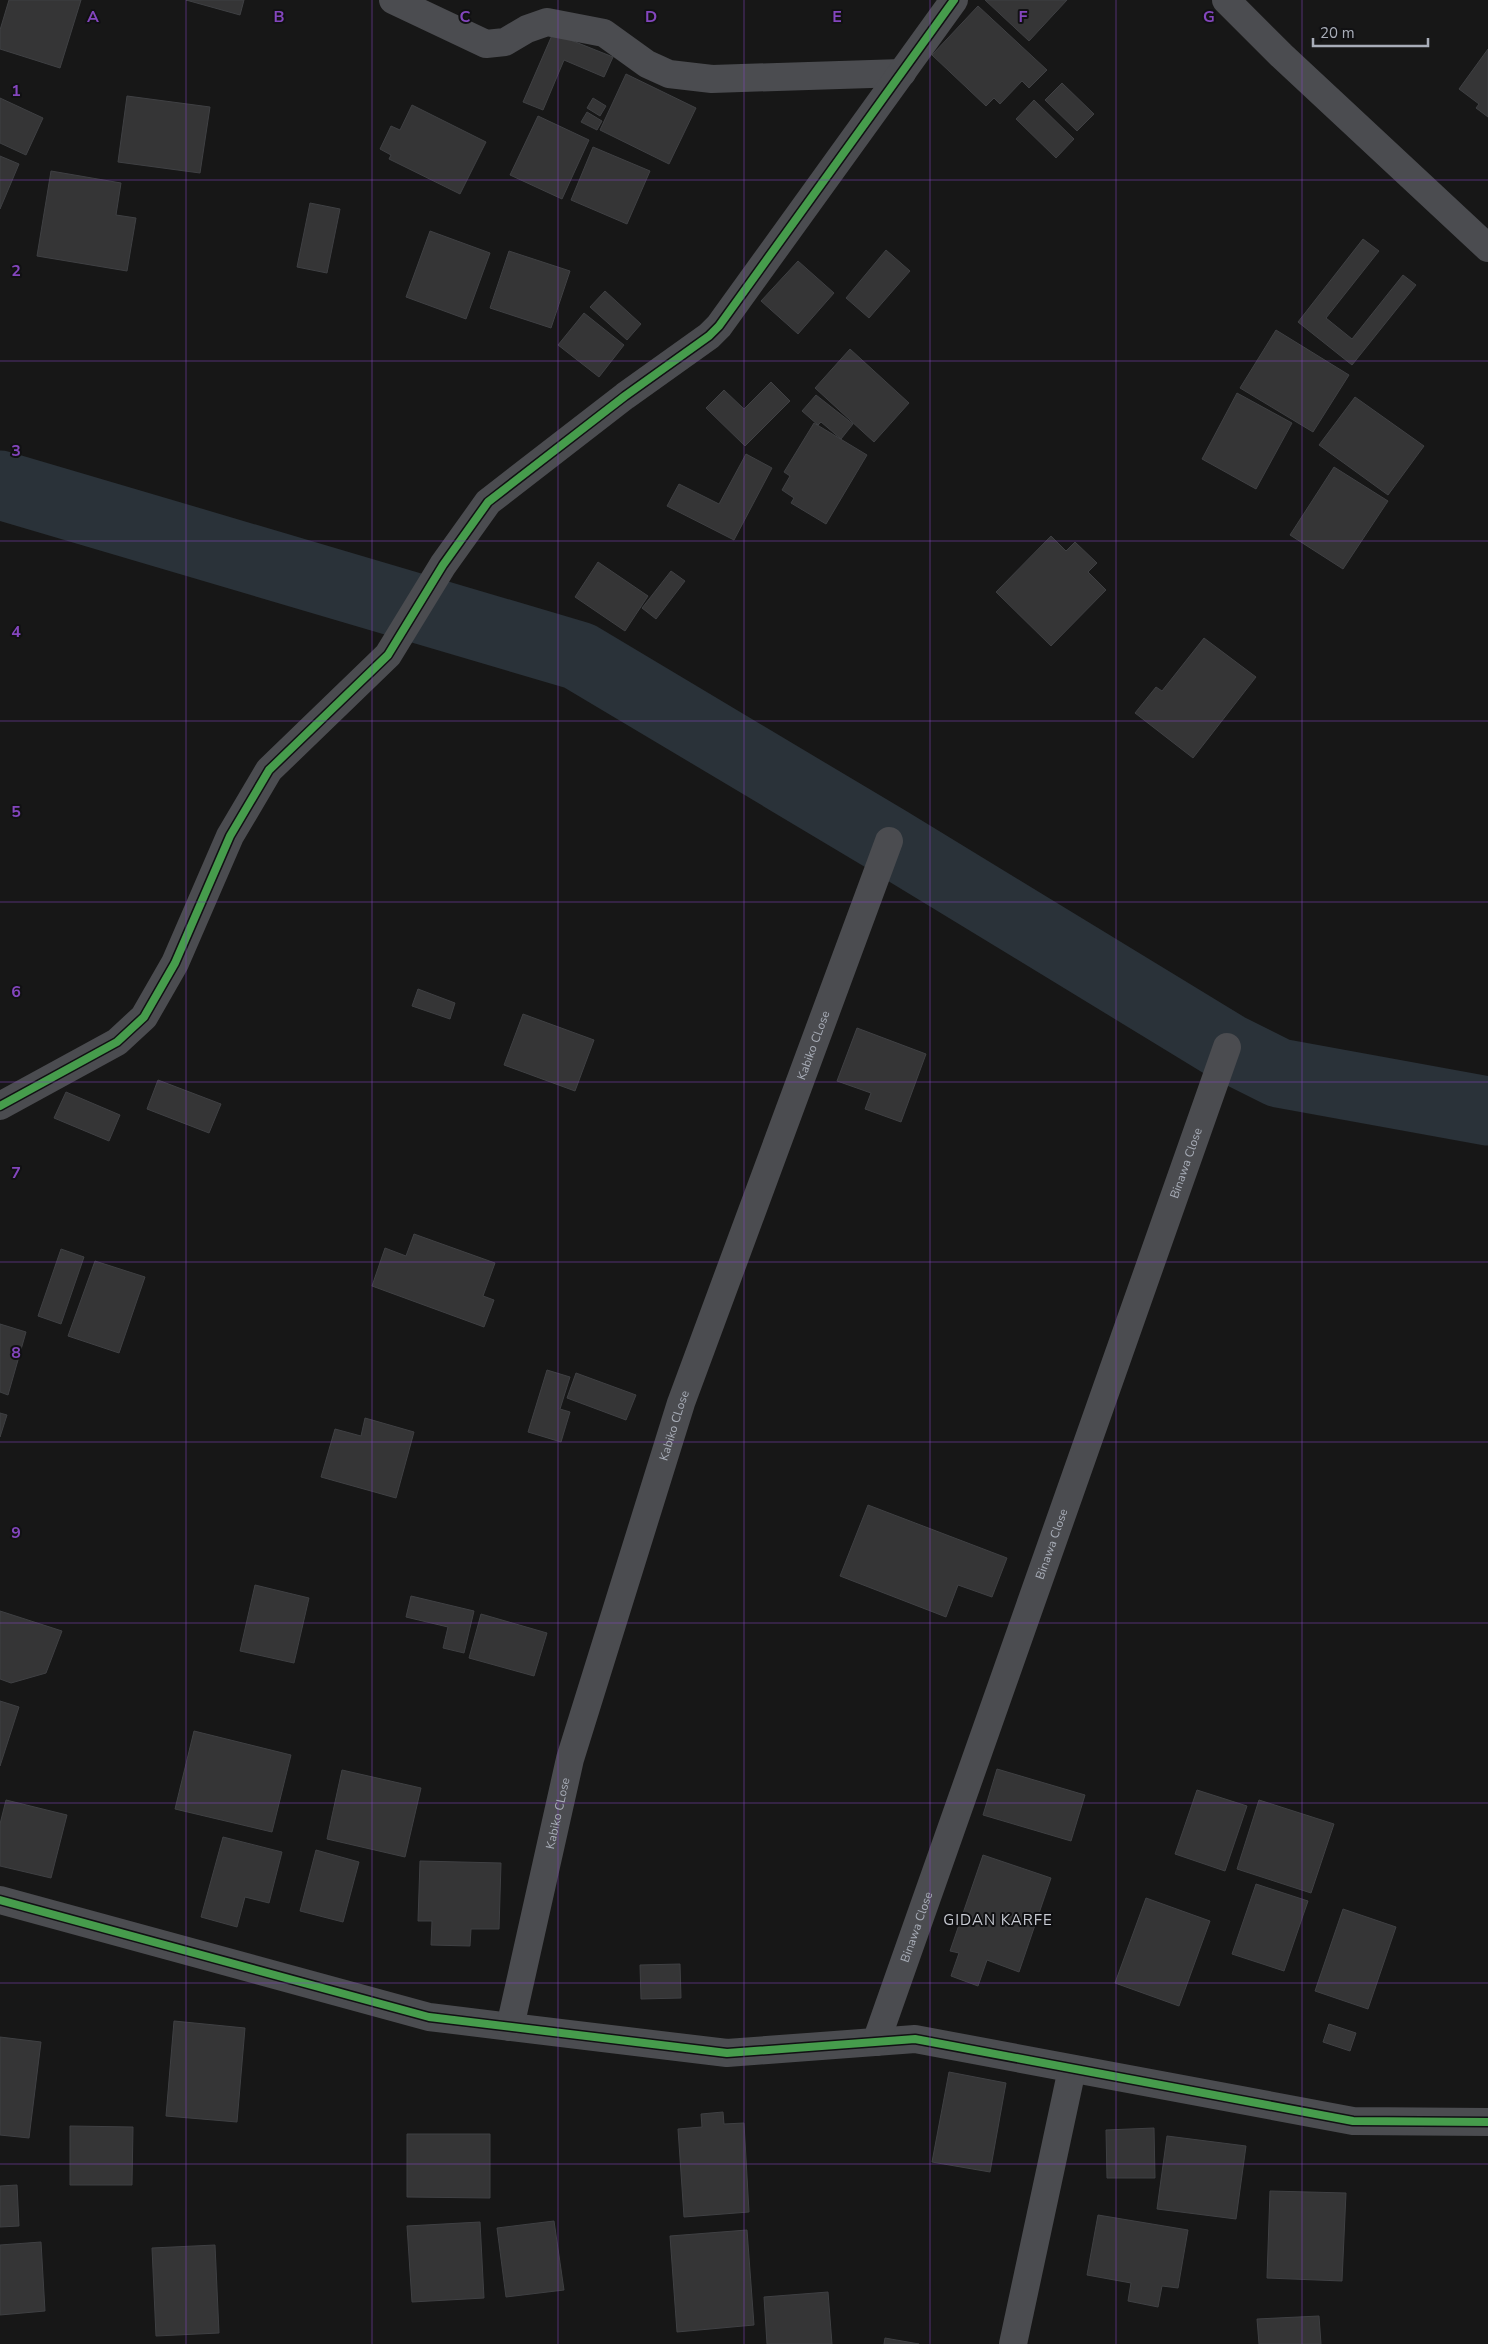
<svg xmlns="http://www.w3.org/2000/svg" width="1488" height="2344" viewBox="0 0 1488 2344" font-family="'Nunito Sans',sans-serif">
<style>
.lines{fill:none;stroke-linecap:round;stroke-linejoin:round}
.river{stroke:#2a3239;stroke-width:69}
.building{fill:#353536;stroke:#3f4043}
.street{stroke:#4b4c50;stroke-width:28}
.cycleway-casing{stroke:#111113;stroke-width:11}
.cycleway{stroke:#469c4c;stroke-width:8}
.grid{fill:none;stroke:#8446be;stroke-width:1;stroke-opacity:0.55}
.labels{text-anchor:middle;stroke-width:4;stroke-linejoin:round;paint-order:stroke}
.street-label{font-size:12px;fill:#a8adb8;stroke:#111113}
.quarter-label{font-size:15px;letter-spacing:1px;fill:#c9ccd4;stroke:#111113}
.grid-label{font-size:16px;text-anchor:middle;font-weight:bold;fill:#8446be;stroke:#111113;stroke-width:4;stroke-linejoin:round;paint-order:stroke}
</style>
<rect width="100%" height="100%" fill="#171717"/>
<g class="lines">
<polyline class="river" points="0,485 579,656 889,841 1227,1047 1279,1073 1488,1111"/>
</g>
<g class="building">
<polygon points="9,0 81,0 60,68 0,49 0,30"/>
<polygon points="186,0 244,0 240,15"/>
<polygon points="985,0 1067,0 1029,41"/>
<polygon points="978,6 1047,70 1029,88 1022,81 1000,104 994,98 986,106 932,55"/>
<polygon points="553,33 613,57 604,77 564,60 543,110 523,102"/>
<polygon points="1488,49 1488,117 1476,108 1479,104 1459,89"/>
<polygon points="626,74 696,108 669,164 600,130"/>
<polygon points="1062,83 1094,114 1077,131 1045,100"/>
<polygon points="127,96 210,107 200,173 118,162"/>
<polygon points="0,98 43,118 26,155 0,143"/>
<polygon points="593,98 606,106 600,116 587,108"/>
<polygon points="1034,100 1074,139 1056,158 1016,119"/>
<polygon points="412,105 486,142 460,194 389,159 391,155 380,149 391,126 400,130"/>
<polygon points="587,112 602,121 597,130 581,122"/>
<polygon points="538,116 589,140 562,199 510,175"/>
<polygon points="593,147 650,171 627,224 571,200"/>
<polygon points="0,156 19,164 0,209"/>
<polygon points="51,171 121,183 116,215 136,218 127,271 37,256"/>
<polygon points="310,203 340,209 327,273 297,267"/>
<polygon points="430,231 490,253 466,319 406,297"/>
<polygon points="1363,239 1379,251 1326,318 1352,339 1403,275 1416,285 1352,365 1298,322"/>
<polygon points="886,250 910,271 869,318 846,298"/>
<polygon points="509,251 570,271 551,328 490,308"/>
<polygon points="798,261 834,293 798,334 761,301"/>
<polygon points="605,291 641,324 627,340 590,307"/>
<polygon points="584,313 624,345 599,377 558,345"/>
<polygon points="1276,330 1349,375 1313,432 1240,388"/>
<polygon points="850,349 909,403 874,442 815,388"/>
<polygon points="771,382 790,401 745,446 706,408 724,390 744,409"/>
<polygon points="1237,393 1292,423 1256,489 1202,459"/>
<polygon points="816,395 853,424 841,439 821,422 818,425 802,411"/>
<polygon points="1355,397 1424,446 1388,495 1319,445"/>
<polygon points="814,423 867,455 826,524 791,503 794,498 782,490 790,476 784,472"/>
<polygon points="746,454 772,468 734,540 667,506 679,484 719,504"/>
<polygon points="1334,467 1388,501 1343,569 1290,535"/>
<polygon points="1051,536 1066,551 1075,542 1097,563 1088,572 1106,590 1051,646 996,592"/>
<polygon points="598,562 648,596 625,631 575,597"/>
<polygon points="671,571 685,581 656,619 642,608"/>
<polygon points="1204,638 1256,677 1193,758 1135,713 1156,687 1162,691"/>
<polygon points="418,989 455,1003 450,1019 412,1006"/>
<polygon points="523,1014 594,1040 575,1091 504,1065"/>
<polygon points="857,1028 926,1054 901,1122 865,1109 871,1093 837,1081"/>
<polygon points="158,1080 221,1104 209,1133 147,1109"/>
<polygon points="66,1092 120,1115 109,1141 54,1118"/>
<polygon points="414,1234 495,1263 483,1296 494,1300 484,1327 372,1286 385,1248 406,1256"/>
<polygon points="61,1249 84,1257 61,1324 38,1316"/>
<polygon points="95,1261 145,1277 119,1353 68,1336"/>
<polygon points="0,1324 26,1332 8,1395 0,1392"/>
<polygon points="547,1370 570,1377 560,1409 570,1412 561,1442 528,1432"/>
<polygon points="576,1373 636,1395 626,1420 567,1398"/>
<polygon points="0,1413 7,1415 0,1437"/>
<polygon points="365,1418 414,1432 396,1498 321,1477 335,1429 361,1436"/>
<polygon points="868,1505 1007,1558 992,1597 958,1585 946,1617 840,1576"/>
<polygon points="255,1585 309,1598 294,1663 240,1651"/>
<polygon points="411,1596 474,1611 464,1653 443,1648 448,1627 406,1617"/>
<polygon points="0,1611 62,1631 46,1673 11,1683 0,1679"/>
<polygon points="481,1614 547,1633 534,1676 469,1658"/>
<polygon points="0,1701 19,1707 0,1766"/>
<polygon points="194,1731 291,1755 272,1832 175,1809"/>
<polygon points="997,1769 1085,1795 1071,1841 983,1815"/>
<polygon points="342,1770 421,1788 405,1857 327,1839"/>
<polygon points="1197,1790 1247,1806 1225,1871 1175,1854"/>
<polygon points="6,1800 67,1815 51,1878 0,1866 0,1824"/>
<polygon points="1259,1800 1334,1824 1311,1893 1237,1869"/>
<polygon points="223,1837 282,1852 269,1903 245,1897 237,1927 201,1917"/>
<polygon points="316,1850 359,1862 343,1922 300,1911"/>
<polygon points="983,1855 1051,1878 1019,1972 987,1960 978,1986 951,1976 959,1953 950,1951"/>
<polygon points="420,1861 501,1863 499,1929 471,1929 470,1946 431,1945 432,1921 418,1921"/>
<polygon points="1256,1884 1308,1901 1284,1971 1232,1954"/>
<polygon points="1146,1898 1210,1921 1179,2006 1115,1983"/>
<polygon points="1343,1909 1396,1927 1368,2009 1315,1991"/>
<polygon points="680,1964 681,1998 641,1999 640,1965"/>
<polygon points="174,2021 245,2028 237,2122 166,2116"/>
<polygon points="1329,2024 1356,2033 1350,2051 1323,2042"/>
<polygon points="0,2037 41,2042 29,2138 0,2135"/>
<polygon points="949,2072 1006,2083 990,2172 932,2162"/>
<polygon points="723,2112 724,2124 744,2123 749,2212 684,2217 678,2129 702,2127 701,2114"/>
<polygon points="70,2126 133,2127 132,2185 70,2185"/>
<polygon points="1154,2128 1155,2178 1107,2178 1106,2130"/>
<polygon points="407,2134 490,2134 490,2198 407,2197"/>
<polygon points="1167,2136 1246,2146 1236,2219 1157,2209"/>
<polygon points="17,2185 19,2226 0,2227 0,2186"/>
<polygon points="1270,2191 1346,2193 1342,2281 1267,2278"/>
<polygon points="1098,2215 1188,2230 1178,2288 1162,2286 1158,2307 1128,2301 1131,2283 1087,2275"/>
<polygon points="554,2221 564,2290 506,2297 497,2228"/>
<polygon points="480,2222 484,2298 412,2302 407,2226"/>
<polygon points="747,2230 754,2325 677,2332 670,2236"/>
<polygon points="41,2242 45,2311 0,2315 0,2245"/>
<polygon points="215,2245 219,2333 156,2336 152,2248"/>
<polygon points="828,2292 832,2344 767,2344 764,2297"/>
<polygon points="1319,2316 1321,2344 1259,2344 1257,2319"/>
<polygon points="885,2338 919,2344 884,2344"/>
</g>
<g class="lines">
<g class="street">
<polyline points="393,0 486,44 505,42 527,29 547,22 604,33 647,64 669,74 712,79 902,73"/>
<polyline points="1226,0 1281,55 1488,248"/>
<polyline points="0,1106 117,1042 144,1017 175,963 230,836 269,770 388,655 443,565 488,502 625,396 709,336 719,326 954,0"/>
<polyline points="0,1900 429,2017 727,2053 915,2039 1353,2121 1488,2122"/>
<path id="s1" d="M510 2027 570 1759 681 1403 889 841"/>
<path id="s2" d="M876 2042 1227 1047"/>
<polyline points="1013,2344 1072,2069"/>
</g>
<defs>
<g id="cycleway">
<polyline points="0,1106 117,1042 144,1017 175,963 230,836 269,770 388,655 443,565 488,502 625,396 709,336 719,326 954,0"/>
<polyline points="0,1900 429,2017 727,2053 915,2039 1353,2121 1488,2122"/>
</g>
</defs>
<use href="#cycleway" class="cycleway-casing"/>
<use href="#cycleway" class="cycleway"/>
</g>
<path class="grid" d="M186 0V2344M372 0V2344M558 0V2344M744 0V2344M930 0V2344M1116 0V2344M1302 0V2344M0 180H1488M0 361H1488M0 541H1488M0 721H1488M0 902H1488M0 1082H1488M0 1262H1488M0 1442H1488M0 1623H1488M0 1803H1488M0 1983H1488M0 2164H1488"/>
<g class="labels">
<g class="street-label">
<text dy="4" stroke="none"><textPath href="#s1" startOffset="1029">Kabiko CLose</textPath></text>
<text dy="4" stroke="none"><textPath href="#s2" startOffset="932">Binawa Close</textPath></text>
<text dy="4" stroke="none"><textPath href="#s1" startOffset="624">Kabiko CLose</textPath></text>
<text dy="4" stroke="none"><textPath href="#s2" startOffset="528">Binawa Close</textPath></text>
<text dy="4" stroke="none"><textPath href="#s1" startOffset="219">Kabiko CLose</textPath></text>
<text dy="4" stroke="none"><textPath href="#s2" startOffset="122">Binawa Close</textPath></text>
</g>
<g class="quarter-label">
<text x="998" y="1925">GIDAN KARFE</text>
</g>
</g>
<g class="grid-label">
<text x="93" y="22">A</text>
<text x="279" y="22">B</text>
<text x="465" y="22">C</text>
<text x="651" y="22">D</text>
<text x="837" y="22">E</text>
<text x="1023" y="22">F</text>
<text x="1209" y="22">G</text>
<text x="16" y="96">1</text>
<text x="16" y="276">2</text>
<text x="16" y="456">3</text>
<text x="16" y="637">4</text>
<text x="16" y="817">5</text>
<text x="16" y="997">6</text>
<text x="16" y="1178">7</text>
<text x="16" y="1358">8</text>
<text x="16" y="1538">9</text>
</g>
<path d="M1313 38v8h115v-8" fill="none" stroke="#a8adb8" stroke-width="2.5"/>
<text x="1320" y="38" font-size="15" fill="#a8adb8" stroke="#111113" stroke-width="4" paint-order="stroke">20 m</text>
</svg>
